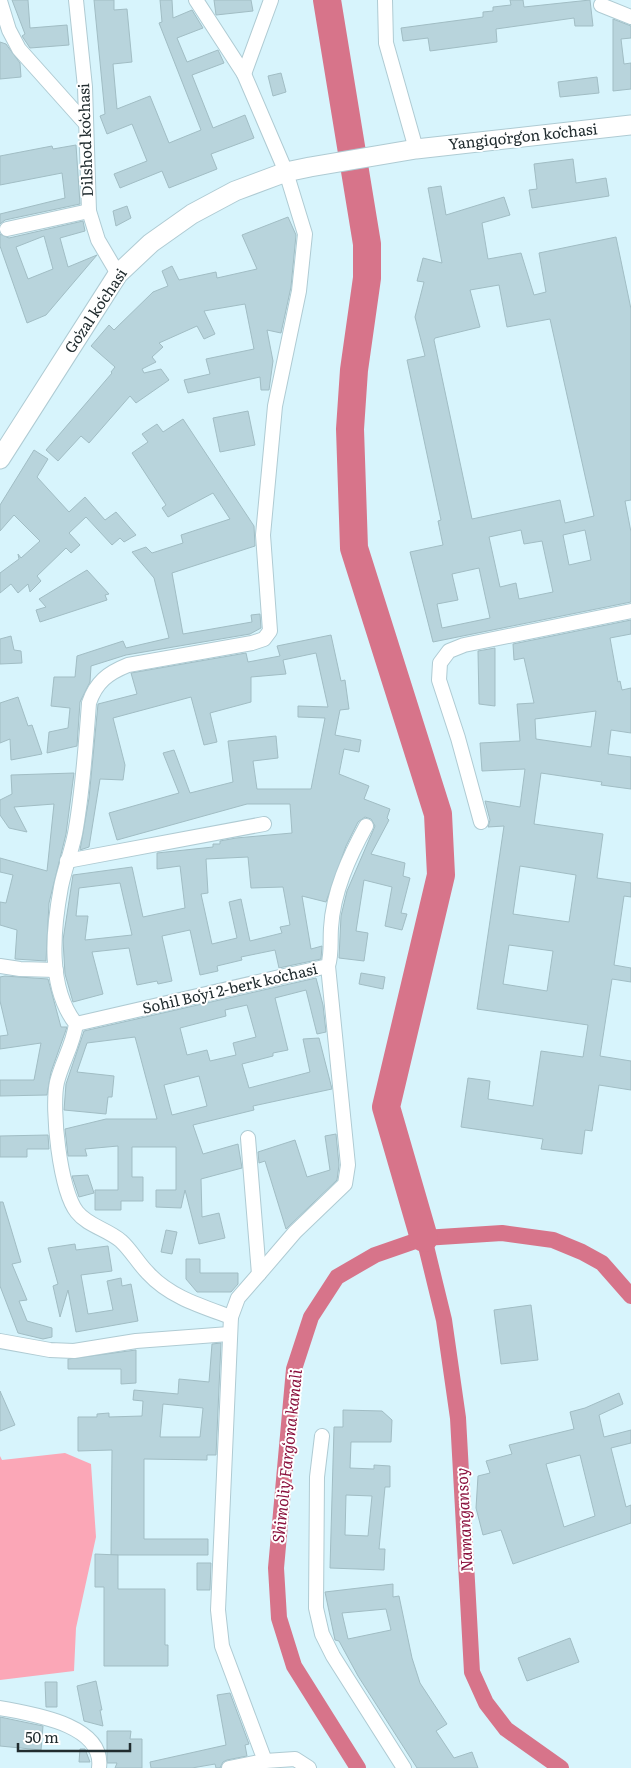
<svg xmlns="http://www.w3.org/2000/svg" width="631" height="1768" viewBox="0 0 631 1768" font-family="Literata,serif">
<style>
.green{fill:#fba7b7}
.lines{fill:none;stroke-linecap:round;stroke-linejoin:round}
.canal{stroke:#d7748a;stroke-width:16}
.river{stroke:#d7748a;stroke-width:28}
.building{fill:#b8d4dc;stroke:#a1bdc4;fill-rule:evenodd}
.street-casing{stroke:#afcbd3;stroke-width:16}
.secondary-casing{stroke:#afcbd3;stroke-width:21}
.street{stroke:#fff;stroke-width:14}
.secondary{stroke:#fff;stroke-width:19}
.labels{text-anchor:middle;stroke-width:4;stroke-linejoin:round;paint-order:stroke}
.street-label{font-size:15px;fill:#212c2f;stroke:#fff}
.water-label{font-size:16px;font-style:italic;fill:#8a113d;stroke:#fff}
</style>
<rect width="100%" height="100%" fill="#d7f4fc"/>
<polygon class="green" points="65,1453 91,1464 96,1537 76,1628 74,1671 0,1680 0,1456 2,1460"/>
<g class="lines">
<g class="canal">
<polyline points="424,1238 444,1320 458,1418 472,1672 486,1703 506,1729 561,1768"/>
<polyline points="358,1768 294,1666 279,1618 276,1568 294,1369 311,1317 337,1277 375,1255 424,1238 502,1233 553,1240 582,1252 602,1263 631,1296"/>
</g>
<polyline class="river" points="327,0 367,244 367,278 354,370 350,429 354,548 438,814 441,875 386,1107 424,1238"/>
</g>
<g class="building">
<polygon points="12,0 28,0 30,28 67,25 69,45 30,48 22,36 25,34"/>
<polygon points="94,0 114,0 114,10 127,9 132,62 113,64 117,109 150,96 169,143 201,130 159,23 162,22 160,0 172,0 173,18 192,10 203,28 177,38 187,62 218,50 224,63 192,75 213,128 245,115 254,138 211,154 217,169 169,188 162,171 120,188 114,174 147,161 132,124 107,134 100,116 105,114"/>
<polygon points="214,0 251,0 253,11 216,15"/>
<polygon points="510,0 523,0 524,7 590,0 593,26 575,26 574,18 496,29 497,42 430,51 428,38 403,41 401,28 483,17 483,12 493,11 493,7 511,5"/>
<polygon points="613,19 631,26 631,38 621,39 624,64 631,63 631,89 613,91"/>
<polygon points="0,42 6,44 20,63 21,77 0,79"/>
<polygon points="281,73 286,92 273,96 268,76"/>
<polygon points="597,77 599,93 560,97 558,82"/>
<polygon points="76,145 80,204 5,220 0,224 0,214 65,198 62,173 0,185 0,156 52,146 53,149"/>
<polygon points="573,159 576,183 606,178 609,196 532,208 529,190 537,189 534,164"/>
<path d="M441 186 446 215 504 197 510 215 482 223 488 259 521 253 534 295 546 292 539 253 616 237 631 309V500L625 501 631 532V602L433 642 410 552 443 545 438 521 441 520 407 360 425 356 415 317 424 282 417 281 423 258 442 263 428 188ZM499 285 507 327 550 319 594 516 565 523 560 500 472 519 434 340 435 338 480 327 470 290ZM521 530 524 544 542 541 553 592 519 599 516 583 500 587 489 537ZM585 530 591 560 569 565 563 535ZM479 568 490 618 442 628 437 604 458 600 452 574Z"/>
<polygon points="127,206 131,218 116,226 113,211"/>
<polygon points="288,217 296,235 291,287 281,333 267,330 273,361 269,390 261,390 260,377 188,393 184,380 210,374 206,359 254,349 245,304 204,311 215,334 204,339 197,326 159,343 163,347 152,357 156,362 142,369 144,373 161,369 169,380 136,403 130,396 89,443 81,436 58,461 46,450 112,373 111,372 115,367 91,346 109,325 114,330 153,292 168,286 162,271 172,266 179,280 216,272 217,278 257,269 242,235"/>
<path d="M83 221 85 231 60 238 68 267 97 255 46 315 27 323 0 246V234L9 238ZM44 236 53 269 28 279 16 247Z"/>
<polygon points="248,411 255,445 220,452 213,418"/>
<polygon points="183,419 254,526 255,546 172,573 183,634 252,622 251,615 260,614 261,628 250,634 126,655 91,666 90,682 80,702 77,746 47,753 49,732 68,728 70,708 51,706 54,677 75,677 77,656 123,641 126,648 169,638 154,578 132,552 146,547 152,553 183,543 181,535 230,519 213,493 168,517 162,508 166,505 132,453 148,442 142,434 157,424 163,432"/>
<polygon points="34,450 48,459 37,477 69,512 85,497 105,520 116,512 136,535 124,542 120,538 112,545 86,517 69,533 80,545 71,553 66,548 37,576 41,581 30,592 28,584 18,593 11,584 0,593 0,573 19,559 18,554 21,558 40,541 14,515 0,531 0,505"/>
<polygon points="87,570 109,594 105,595 107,600 40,622 36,610 46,607 39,599"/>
<path d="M631 620V634L610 638 618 682 620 681 622 690 631 688V733L611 730 608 754 631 757V789L601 785 602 782 541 773 534 824 603 834 597 878 631 883V897L624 896 614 965 631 968V982L612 979 600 1056 631 1061V1090L599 1085 592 1131 585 1130 582 1154 541 1149 543 1139 461 1127 468 1078 490 1081 488 1099 533 1106 541 1051 583 1057 588 1025 477 1009 504 826 488 827 490 820 485 801 520 807 525 769 482 771 480 743 520 741 517 704 534 703 524 658 514 660 513 644ZM596 711 591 747 536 739 535 719ZM520 866 576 875 569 922 513 914ZM509 945 553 951 547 991 503 984Z"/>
<path d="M331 635 341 681 345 680 349 709 340 710 335 735 361 740 359 752 344 749 339 774 369 786 364 799 390 809 387 818 389 820 371 854 405 863 403 876 410 878 401 913 407 914 402 930 385 926 392 887 364 880 356 931 368 933 364 961 339 958 341 916 347 891 375 826 371 819 365 817 358 822 346 846 326 902 302 896 311 949 322 946 321 959 279 968 275 950 241 957 242 960 217 966 218 971 200 975 190 930 162 936 172 981 158 984 157 981 137 985 129 948 92 952 103 994 73 1002 65 974 63 940 73 875 132 867 143 917 185 908 180 866 157 869V853L213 847V844H220V841L236 838 292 833 290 804H247L117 840 109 813 179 793 163 753 174 750 190 793 233 782 228 741 276 736 278 758 253 761 257 789H311L325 718 298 717V706L328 707 316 653 283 660 286 674 251 677V702L210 713 217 742 204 745 191 697 113 718 125 765 123 780 100 779 89 847 80 850 89 798 98 704 137 694 131 673 246 653 248 662 280 656 277 646ZM248 857 251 888 283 887 290 925 280 927 282 933 250 941 241 899 229 902 237 938 212 944 201 894 208 893 206 859ZM120 883 132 935 85 940 88 916H76L79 888Z"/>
<polygon points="11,636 14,650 21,651 22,663 0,664 0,639"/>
<polygon points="495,648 495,706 479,704 478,651"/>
<polygon points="18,697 28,726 32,725 42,754 11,760 10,739 0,743 0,703"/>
<polygon points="74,773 66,834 49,903 46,961 15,959 17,930 0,925 0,902 6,903 13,875 0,872 0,858 47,871 54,804 14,807 27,832 9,828 0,815 0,800 12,794 11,775"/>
<polygon points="361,973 385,977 383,989 359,984"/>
<polygon points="5,976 48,979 61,1027 67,1027 51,1072 47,1095 0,1096 0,1080 34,1080 41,1043 0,1049 0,1036 8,1035 0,1001 0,977"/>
<path d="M316 978 323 1005 326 1032 317 1034 306 990 275 998 288 1050 273 1053V1056L242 1064 249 1088 310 1072 303 1039 319 1038 332 1089 253 1106 254 1110 193 1125 203 1154 238 1144 242 1168 201 1179 202 1217 219 1213 225 1238 199 1244 185 1190 181 1208 156 1207V1190H176V1147H132V1177H143V1201H121V1210H95V1190H118V1146L85 1149 87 1156H68L65 1129 106 1119H157L135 1037 87 1043 77 1072 114 1076 112 1097H108L106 1114 64 1110 66 1084 84 1031ZM247 1005 256 1037 233 1043 236 1055 210 1061 207 1050 187 1055 180 1028 226 1016 225 1010ZM199 1076 207 1106 172 1115 164 1085Z"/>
<polygon points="336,1134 339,1165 337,1180 286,1229 265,1161 259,1163 258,1152 295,1140 307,1177 330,1170 325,1136"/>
<polygon points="48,1135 49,1149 27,1149 27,1157 0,1157 0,1136"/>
<polygon points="88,1175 94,1193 79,1197 72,1176"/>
<polygon points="0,1202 3,1202 21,1262 12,1264 27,1300 19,1301 27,1321 52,1328 52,1337 43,1339 18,1333 0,1286"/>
<polygon points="166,1230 177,1232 172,1254 161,1252"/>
<polygon points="75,1244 76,1250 108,1246 112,1271 81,1275 88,1314 113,1310 107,1281 121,1278 122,1286 131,1284 138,1321 76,1332 68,1290 60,1317 53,1286 58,1284 48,1248"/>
<polygon points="186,1259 200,1259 200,1273 238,1273 238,1284 231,1292 197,1292 186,1279"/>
<polygon points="531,1305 538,1360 501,1364 494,1310"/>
<path d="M221 1343 216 1455H207V1460L144 1459V1539H208V1555H111L112 1450 78 1451V1417H97V1414L109 1413V1417L142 1416 143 1401 133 1400 134 1390 178 1394 179 1379 209 1382 212 1344ZM163 1404 203 1408 200 1437H160Z"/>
<polygon points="136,1350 136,1383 121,1384 121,1369 68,1369 68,1359"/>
<polygon points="0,1391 15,1425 0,1431"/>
<path d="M619 1393 623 1404 599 1415 604 1437 631 1430V1443L611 1448 626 1507 631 1505V1523L513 1564 501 1530 483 1535 476 1508 478 1476 490 1473 486 1461 512 1454 509 1445 574 1429 570 1412 585 1408ZM580 1455 595 1516 564 1527 546 1464Z"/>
<path d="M343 1410 382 1411 392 1420 391 1442H351L350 1468 374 1469V1465L390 1466V1487H385L379 1549H385L384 1570 330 1568 334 1427H343ZM346 1495 372 1496 368 1536 345 1535Z"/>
<polygon points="95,1554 118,1555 118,1589 165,1589 165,1645 168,1645 168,1666 104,1666 104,1587 95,1587"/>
<polygon points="197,1563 211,1563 210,1590 197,1590"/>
<path d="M393 1584V1597L399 1596 412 1658 420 1683 447 1724 436 1731 454 1758 472 1752 478 1768H417L358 1676 339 1641 335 1640 325 1592ZM386 1609 391 1630 348 1639 342 1613Z"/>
<polygon points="570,1638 579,1662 527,1681 518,1658"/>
<polygon points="96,1681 102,1710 100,1710 103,1726 84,1721 77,1686"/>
<polygon points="45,1682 57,1682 57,1707 46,1707"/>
<polygon points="230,1693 249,1744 245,1745 247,1756 227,1760 223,1762 220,1768 216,1768 215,1764 192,1768 151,1768 150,1762 226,1745 217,1695"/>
<polygon points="0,1717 43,1726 41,1750 0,1746"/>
<polygon points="107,1731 131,1731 130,1739 142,1739 142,1768 115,1768 117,1763 107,1763"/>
<polygon points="80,1749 85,1749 90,1762 79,1762"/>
</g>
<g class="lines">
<defs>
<g id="street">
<polyline points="76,0 85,87 89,211 98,240 118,274"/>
<path d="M196 0 244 74 286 172 305 234 299 291 275 406 263 535 270 631 264 639 252 643 128 665C108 673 96 682 89 703 86 745 83 787 76 828 73 848 65 867 61 887 53 930 47 987 76 1024 73 1045 62 1062 57 1082 51 1108 60 1191 77 1212 88 1226 107 1229 121 1241 131 1250 138 1263 148 1273 170 1297 201 1306 231 1317"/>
<polyline points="385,0 386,43 416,149"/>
<polyline points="0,1 9,30 19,49 86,124"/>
<polyline points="601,5 631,17"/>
<polyline points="244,74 271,0"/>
<polyline points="7,229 89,211"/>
<polyline points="481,822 458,738 439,680 440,663 449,651 464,645 631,611"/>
<polyline points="67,861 264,824"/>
<polyline points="0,966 20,969 56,970"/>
<path d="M76 1024 328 966C332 953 330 942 331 928 333 892 349 857 366 826"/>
<polyline points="248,1138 259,1274"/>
<polyline points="0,1341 50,1350 74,1351 136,1341 229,1334"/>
<polyline points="322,1436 317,1477 316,1608 322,1634 333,1656 404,1768"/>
<path d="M0 1708C31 1714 105 1724 99 1768"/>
<polyline points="265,1761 295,1759 309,1768"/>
<polyline points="229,1768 265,1761 222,1646 218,1610 231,1317 238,1298 259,1274 295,1232 345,1184 348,1165 328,966"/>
</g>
<polyline id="secondary" points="0,459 118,274 151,243 192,214 235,191 286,172 310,167 416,149 631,125"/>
</defs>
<use href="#street" class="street-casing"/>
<use href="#secondary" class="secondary-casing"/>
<use href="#street" class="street"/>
<use href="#secondary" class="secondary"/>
</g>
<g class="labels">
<g class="street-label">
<text transform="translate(523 137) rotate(-6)" y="5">Yangiqoʻrgʻon koʻchasi</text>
<text transform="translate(86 140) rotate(-92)" y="5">Dilshod koʻchasi</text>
<text transform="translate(96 311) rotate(-56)" y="5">Goʻzal koʻchasi</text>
<text transform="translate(230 989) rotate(-13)" y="5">Sohil Boʻyi 2-berk koʻchasi</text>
</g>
<g class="water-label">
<text transform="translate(287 1456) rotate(-84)" y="6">Shimoliy Fargʻona kanali</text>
<text transform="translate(464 1520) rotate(-93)" y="6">Namangansoy</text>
</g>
</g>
<path d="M18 1743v8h112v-8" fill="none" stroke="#212c2f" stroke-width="2.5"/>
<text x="25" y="1743" font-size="15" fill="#212c2f" stroke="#ffffff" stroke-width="4" paint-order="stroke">50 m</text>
</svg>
